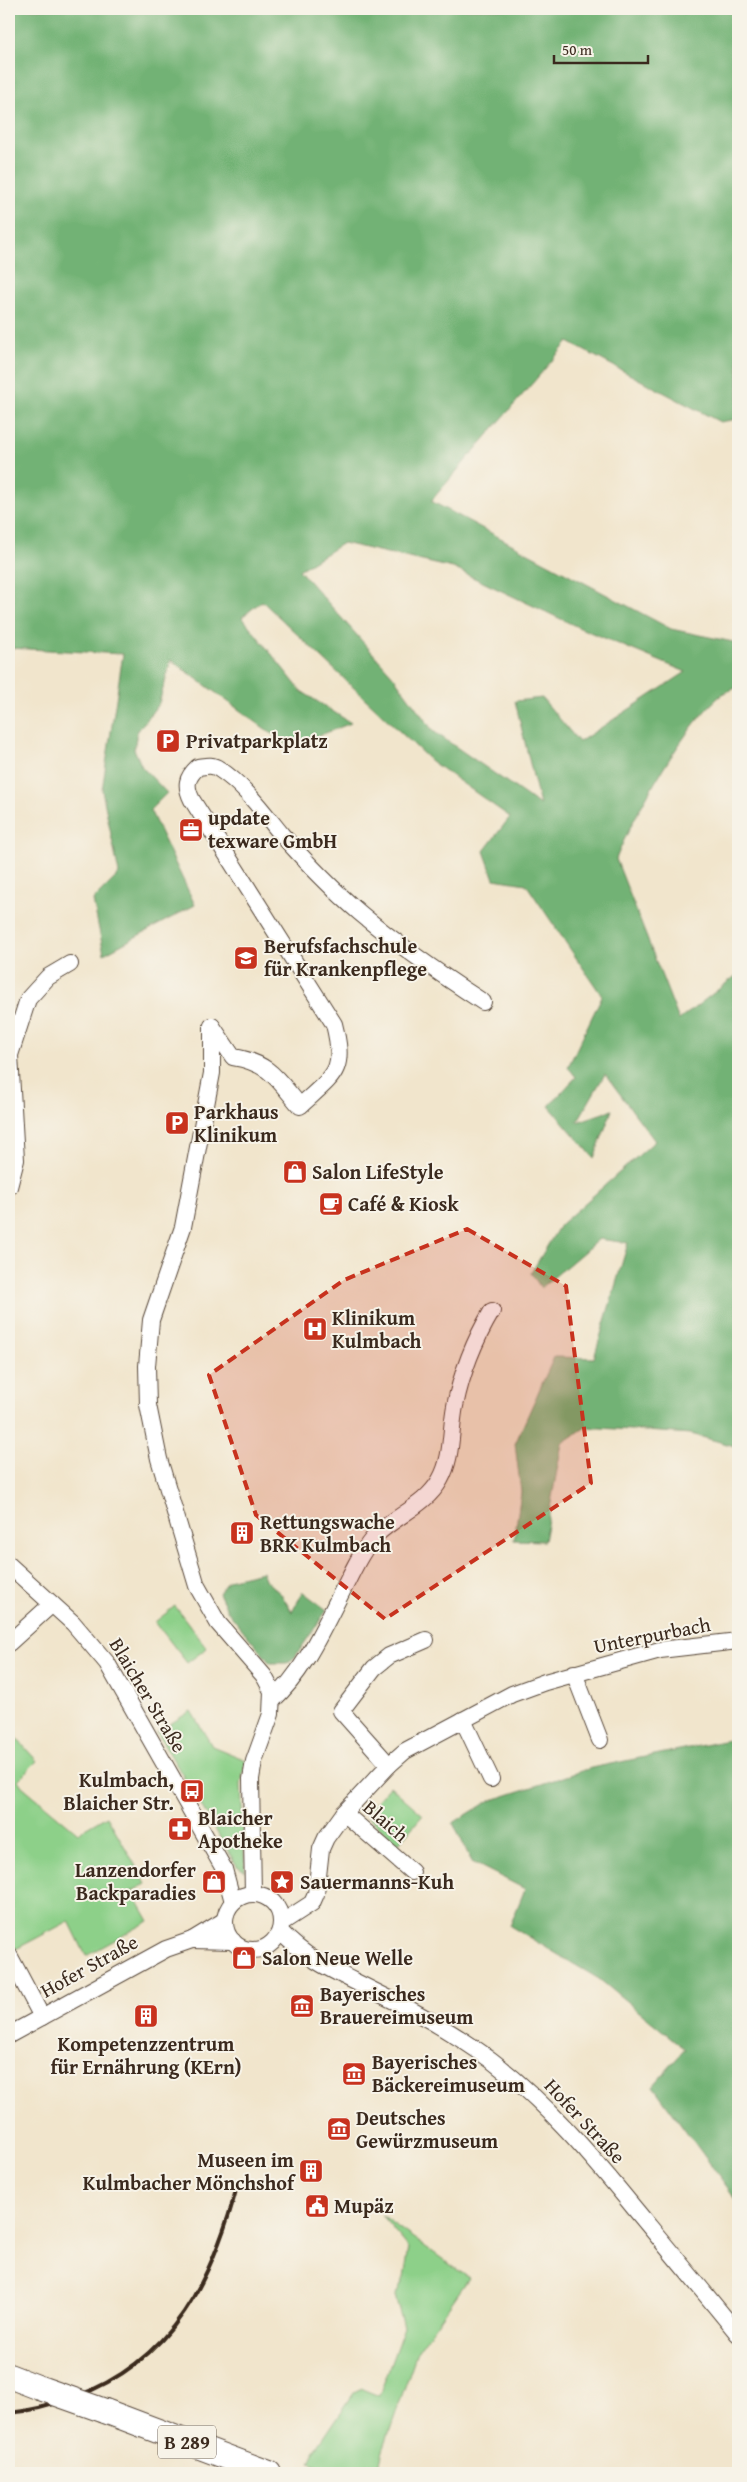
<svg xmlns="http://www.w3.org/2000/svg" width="747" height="2482" viewBox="0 0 747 2482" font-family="'Gentium Book Plus',serif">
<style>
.green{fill:#8dd089;stroke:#647d54}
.forest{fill:#72b275;stroke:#566e4a;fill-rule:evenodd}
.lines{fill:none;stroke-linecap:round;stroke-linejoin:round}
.minor-casing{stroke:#564638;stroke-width:18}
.highway-casing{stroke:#564638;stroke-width:26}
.minor{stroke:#fff;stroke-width:16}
.highway{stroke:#fff;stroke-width:24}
.rail{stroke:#3b2a1e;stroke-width:4}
.highway-bridge-casing{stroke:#564638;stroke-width:26;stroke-linecap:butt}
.highway-bridge{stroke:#fff;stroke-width:24}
.marked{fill:#c8321e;fill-opacity:0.2;stroke:#c8321e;stroke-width:4;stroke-dasharray:10 6;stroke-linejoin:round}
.labels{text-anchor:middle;stroke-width:4;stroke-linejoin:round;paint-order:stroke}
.shield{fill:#f7f3e8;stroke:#73665b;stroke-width:1}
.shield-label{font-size:19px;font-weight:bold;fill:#3b2a1e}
.poi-label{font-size:20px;font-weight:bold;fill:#3b2a1e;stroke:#f7f3e8;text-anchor:start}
.street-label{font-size:20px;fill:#3b2a1e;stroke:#f7f3e8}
</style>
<rect width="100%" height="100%" fill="#f7f3e8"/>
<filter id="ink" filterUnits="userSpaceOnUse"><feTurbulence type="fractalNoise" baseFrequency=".02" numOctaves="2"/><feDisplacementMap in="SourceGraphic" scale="10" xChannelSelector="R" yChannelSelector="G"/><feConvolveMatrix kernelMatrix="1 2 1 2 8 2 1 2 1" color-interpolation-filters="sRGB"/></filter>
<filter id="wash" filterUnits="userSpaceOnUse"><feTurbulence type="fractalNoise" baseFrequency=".0096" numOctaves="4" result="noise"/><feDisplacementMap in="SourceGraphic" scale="20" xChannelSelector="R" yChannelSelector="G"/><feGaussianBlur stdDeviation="1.12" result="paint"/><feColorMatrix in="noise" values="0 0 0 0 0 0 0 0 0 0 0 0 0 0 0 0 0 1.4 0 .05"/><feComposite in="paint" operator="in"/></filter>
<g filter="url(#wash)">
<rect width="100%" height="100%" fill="#f1e5cc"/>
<g class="green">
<polygon points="175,1606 207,1648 187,1663 155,1622"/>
<polygon points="191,1711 212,1746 246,1760 241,1784 245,1871 237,1866 195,1795 197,1794 193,1787 190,1788 157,1732"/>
<polygon points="9,1730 37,1761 18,1780 22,1786 78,1833 107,1816 146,1884 132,1891 149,1921 86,1956 69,1921 16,1949 9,1936"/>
<polygon points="390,1786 423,1815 398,1844 368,1817 369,1810"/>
<polygon points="381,2215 469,2278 417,2352 384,2447 377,2473 336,2473 309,2463 314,2452 354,2393 362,2389 379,2396 404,2327 395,2296 404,2278 409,2248"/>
</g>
<g class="forest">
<path d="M9 9H738V419L720 422 568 342 431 501 671 629 738 643V687C734 689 728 691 724 693 688 719 632 817 616 859L679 1020 738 974V1447L691 1434 586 1427 562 1443 544 1541 514 1540 521 1492 515 1444 554 1357 594 1358 628 1243 599 1239 541 1288 531 1273 560 1225 655 1141 605 1074 577 1122 612 1110 594 1158 549 1106 576 1077 568 1067 602 996 526 884 494 879 484 851 510 817 431 761 262 601 242 617 301 691 351 723 290 747 171 660 159 703 137 732 134 749 142 767 167 793 150 810 195 905 104 954 93 900 119 874 102 790 123 654 9 648ZM343 543 453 568 580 628 686 672 579 742 542 698 515 701 540 805 433 731 394 677 299 570Z"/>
<polygon points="262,1572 266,1581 281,1594 292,1612 303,1592 327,1610 295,1657 287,1663 270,1663 228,1612 219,1593 228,1580"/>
<polygon points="738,1738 738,2202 653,2086 685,2049 599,1979 510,1926 525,1889 472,1862 453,1823 489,1801 591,1768"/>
</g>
</g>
<g filter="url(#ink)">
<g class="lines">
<defs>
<g id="minor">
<polyline points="212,1026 212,1073 183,1227 151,1320 147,1366 148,1405 159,1459 197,1586 218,1623 264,1676 272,1691 271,1714 254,1761 251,1779 253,1894"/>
<path d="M212 1026 233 1057C270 1063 277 1079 300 1106 335 1074 346 1072 334 1024L192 800C185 786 186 778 198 767 206 766 212 764 219 769 244 785 264 813 282 835 307 863 332 889 360 913 399 946 440 974 483 1002"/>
<polyline points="9,1187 16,1160 10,1055 28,999 48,977 70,964"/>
<polyline points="9,1565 73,1623 107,1663 224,1869 233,1902"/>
<polyline points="9,1643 52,1604"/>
<polyline points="574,1673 600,1740"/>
<path d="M272 1701C307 1669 325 1623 347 1582 355 1566 364 1547 377 1534 397 1515 426 1505 440 1480 453 1457 450 1431 455 1406 462 1371 474 1341 492 1311"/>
<polyline points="463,1720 491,1779"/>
<polyline points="389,1765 341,1711 374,1668 389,1656 426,1640"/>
<polyline points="344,1813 412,1872"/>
<circle cx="253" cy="1922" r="28"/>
<polyline points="281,1923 312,1903 316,1894 321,1849 326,1838 344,1813 389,1765 405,1751 512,1694 545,1682 660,1650 738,1641"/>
<path d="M280 1931C309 1962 337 1972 374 1991 415 2011 455 2033 491 2060 547 2103 591 2155 635 2209 669 2250 704 2292 738 2334"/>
<polyline points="192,1940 233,1941"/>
<polyline points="9,1955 42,2017"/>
<polyline points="9,2035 166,1949 192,1940 225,1920"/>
</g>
<g id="highway">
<polyline points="9,2376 40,2388"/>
<polyline points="105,2411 269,2473"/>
</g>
</defs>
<use href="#minor" class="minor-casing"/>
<use href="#highway" class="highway-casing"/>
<use href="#minor" class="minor"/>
<use href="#highway" class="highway"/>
<path class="rail" d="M9 2413C32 2411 53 2405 75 2397 173 2361 213 2278 238 2183"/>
<defs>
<polyline id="highway-bridge" points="40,2388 105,2411"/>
</defs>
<use href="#highway-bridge" class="highway-bridge-casing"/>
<use href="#highway-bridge" class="highway-bridge"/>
</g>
</g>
<path class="marked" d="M467 1229 566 1286 591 1483 385 1619 256 1515 209 1375 344 1280Z"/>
<defs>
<symbol id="parking-square" viewBox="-11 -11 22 22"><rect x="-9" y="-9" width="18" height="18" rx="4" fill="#c8321e" stroke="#f7f3e8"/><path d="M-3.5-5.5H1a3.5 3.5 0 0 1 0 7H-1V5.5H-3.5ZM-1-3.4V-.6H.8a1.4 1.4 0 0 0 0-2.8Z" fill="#fff"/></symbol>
<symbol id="office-square" viewBox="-11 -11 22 22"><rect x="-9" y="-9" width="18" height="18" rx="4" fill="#c8321e" stroke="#f7f3e8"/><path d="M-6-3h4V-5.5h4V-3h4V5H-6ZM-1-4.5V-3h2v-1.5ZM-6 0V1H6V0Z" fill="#fff"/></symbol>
<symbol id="university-square" viewBox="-11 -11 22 22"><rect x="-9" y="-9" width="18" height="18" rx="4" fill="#c8321e" stroke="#f7f3e8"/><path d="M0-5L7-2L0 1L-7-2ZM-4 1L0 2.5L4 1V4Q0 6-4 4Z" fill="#fff"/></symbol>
<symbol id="shop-square" viewBox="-11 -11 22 22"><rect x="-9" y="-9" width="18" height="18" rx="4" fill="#c8321e" stroke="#f7f3e8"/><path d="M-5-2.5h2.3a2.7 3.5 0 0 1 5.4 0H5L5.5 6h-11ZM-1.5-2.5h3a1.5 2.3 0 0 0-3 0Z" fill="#fff"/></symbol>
<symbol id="cafe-square" viewBox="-11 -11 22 22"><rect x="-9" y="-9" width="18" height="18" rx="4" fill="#c8321e" stroke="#f7f3e8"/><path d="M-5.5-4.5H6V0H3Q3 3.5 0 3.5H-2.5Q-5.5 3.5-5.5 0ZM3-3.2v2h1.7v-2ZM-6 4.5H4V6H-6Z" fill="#fff"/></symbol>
<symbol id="hospital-square" viewBox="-11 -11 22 22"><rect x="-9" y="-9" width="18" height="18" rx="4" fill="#c8321e" stroke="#f7f3e8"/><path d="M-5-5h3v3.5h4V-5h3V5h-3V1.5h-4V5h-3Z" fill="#fff"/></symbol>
<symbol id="building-square" viewBox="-11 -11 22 22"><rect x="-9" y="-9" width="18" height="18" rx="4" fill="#c8321e" stroke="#f7f3e8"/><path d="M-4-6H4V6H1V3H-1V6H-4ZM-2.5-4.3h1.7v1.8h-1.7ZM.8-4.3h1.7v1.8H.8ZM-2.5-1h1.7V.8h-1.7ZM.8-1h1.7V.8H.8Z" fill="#fff"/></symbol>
<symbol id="bus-square" viewBox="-11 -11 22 22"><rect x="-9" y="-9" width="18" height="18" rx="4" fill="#c8321e" stroke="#f7f3e8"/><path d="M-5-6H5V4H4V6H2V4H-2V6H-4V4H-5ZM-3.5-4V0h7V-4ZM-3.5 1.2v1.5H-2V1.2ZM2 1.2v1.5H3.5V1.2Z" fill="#fff"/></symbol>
<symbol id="pharmacy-square" viewBox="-11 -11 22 22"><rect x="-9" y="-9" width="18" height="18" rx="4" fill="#c8321e" stroke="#f7f3e8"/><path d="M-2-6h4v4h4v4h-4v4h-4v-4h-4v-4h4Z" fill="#fff"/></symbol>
<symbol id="sight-square" viewBox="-11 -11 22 22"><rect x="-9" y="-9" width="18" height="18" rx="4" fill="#c8321e" stroke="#f7f3e8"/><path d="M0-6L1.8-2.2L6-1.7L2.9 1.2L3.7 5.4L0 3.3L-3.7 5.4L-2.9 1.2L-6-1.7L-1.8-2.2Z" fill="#fff"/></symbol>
<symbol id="museum-square" viewBox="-11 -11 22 22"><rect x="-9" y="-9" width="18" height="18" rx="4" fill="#c8321e" stroke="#f7f3e8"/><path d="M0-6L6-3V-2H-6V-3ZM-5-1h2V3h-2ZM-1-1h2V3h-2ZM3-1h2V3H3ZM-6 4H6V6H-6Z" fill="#fff"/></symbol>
<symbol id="civic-square" viewBox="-11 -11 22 22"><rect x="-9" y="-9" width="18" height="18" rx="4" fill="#c8321e" stroke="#f7f3e8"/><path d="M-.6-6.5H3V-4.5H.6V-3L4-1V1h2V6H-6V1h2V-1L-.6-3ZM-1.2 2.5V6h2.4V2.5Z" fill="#fff"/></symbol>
</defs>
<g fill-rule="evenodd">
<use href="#parking-square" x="154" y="727" width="28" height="28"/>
<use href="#office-square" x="177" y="816" width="28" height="28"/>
<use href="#university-square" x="232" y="944" width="28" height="28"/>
<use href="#parking-square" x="163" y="1109" width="28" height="28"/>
<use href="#shop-square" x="281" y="1158" width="28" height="28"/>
<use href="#cafe-square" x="317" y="1190" width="28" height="28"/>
<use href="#hospital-square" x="301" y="1315" width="28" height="28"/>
<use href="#building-square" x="228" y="1519" width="28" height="28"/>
<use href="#bus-square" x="178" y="1777" width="28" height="28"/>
<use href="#pharmacy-square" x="166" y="1815" width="28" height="28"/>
<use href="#shop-square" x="200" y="1868" width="28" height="28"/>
<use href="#sight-square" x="268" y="1868" width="28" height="28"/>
<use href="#shop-square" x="230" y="1944" width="28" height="28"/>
<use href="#museum-square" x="288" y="1992" width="28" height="28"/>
<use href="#building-square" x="132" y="2002" width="28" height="28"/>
<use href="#museum-square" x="340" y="2060" width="28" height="28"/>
<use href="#museum-square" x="325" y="2115" width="28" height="28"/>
<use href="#building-square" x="297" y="2157" width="28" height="28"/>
<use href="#civic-square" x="303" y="2192" width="28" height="28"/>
</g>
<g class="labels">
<rect class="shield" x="158" y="2425.5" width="58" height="33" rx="4"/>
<g class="shield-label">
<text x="187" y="2449">B 289</text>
</g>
<g class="poi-label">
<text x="186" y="748">Privatparkplatz</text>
<text x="208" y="825">update<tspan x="208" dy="23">texware GmbH</tspan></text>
<text x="264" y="953">Berufsfachschule<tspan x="264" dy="23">für Krankenpflege</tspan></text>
<text x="194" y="1119">Parkhaus<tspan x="194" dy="23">Klinikum</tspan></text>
<text x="312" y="1179">Salon LifeStyle</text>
<text x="348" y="1211">Café &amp; Kiosk</text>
<text x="332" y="1325">Klinikum<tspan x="332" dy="23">Kulmbach</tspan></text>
<text x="260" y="1529">Rettungswache<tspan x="260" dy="23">BRK Kulmbach</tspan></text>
<text x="174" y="1787" text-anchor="end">Kulmbach,<tspan x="174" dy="23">Blaicher Str.</tspan></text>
<text x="198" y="1825">Blaicher<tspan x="198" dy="23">Apotheke</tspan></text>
<text x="196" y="1877" text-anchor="end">Lanzendorfer<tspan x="196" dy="23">Backparadies</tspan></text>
<text x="300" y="1889">Sauermanns-Kuh</text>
<text x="262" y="1965">Salon Neue Welle</text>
<text x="320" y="2001">Bayerisches<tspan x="320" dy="23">Brauereimuseum</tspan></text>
<text x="146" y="2051" text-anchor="middle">Kompetenzzentrum<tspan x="146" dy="23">für Ernährung (KErn)</tspan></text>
<text x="372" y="2069">Bayerisches<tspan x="372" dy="23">Bäckereimuseum</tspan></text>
<text x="356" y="2125">Deutsches<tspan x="356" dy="23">Gewürzmuseum</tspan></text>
<text x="294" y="2167" text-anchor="end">Museen im<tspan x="294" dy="23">Kulmbacher Mönchshof</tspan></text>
<text x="334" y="2213">Mupäz</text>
</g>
<g class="street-label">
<text transform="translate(652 1635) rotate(-11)" y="7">Unterpurbach</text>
<text transform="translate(148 1695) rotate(59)" y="7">Blaicher Straße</text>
<text transform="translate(386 1821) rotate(41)" y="7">Blaich</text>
<text transform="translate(89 1966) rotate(-29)" y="7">Hofer Straße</text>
<text transform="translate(585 2121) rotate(47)" y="7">Hofer Straße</text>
</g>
</g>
<rect width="747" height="2482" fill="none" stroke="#f7f3e8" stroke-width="30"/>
<path d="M554 55v8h94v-8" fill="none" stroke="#3b2a1e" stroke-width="2.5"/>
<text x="562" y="55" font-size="15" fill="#3b2a1e" stroke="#f7f3e8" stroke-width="4" paint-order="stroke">50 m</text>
</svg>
